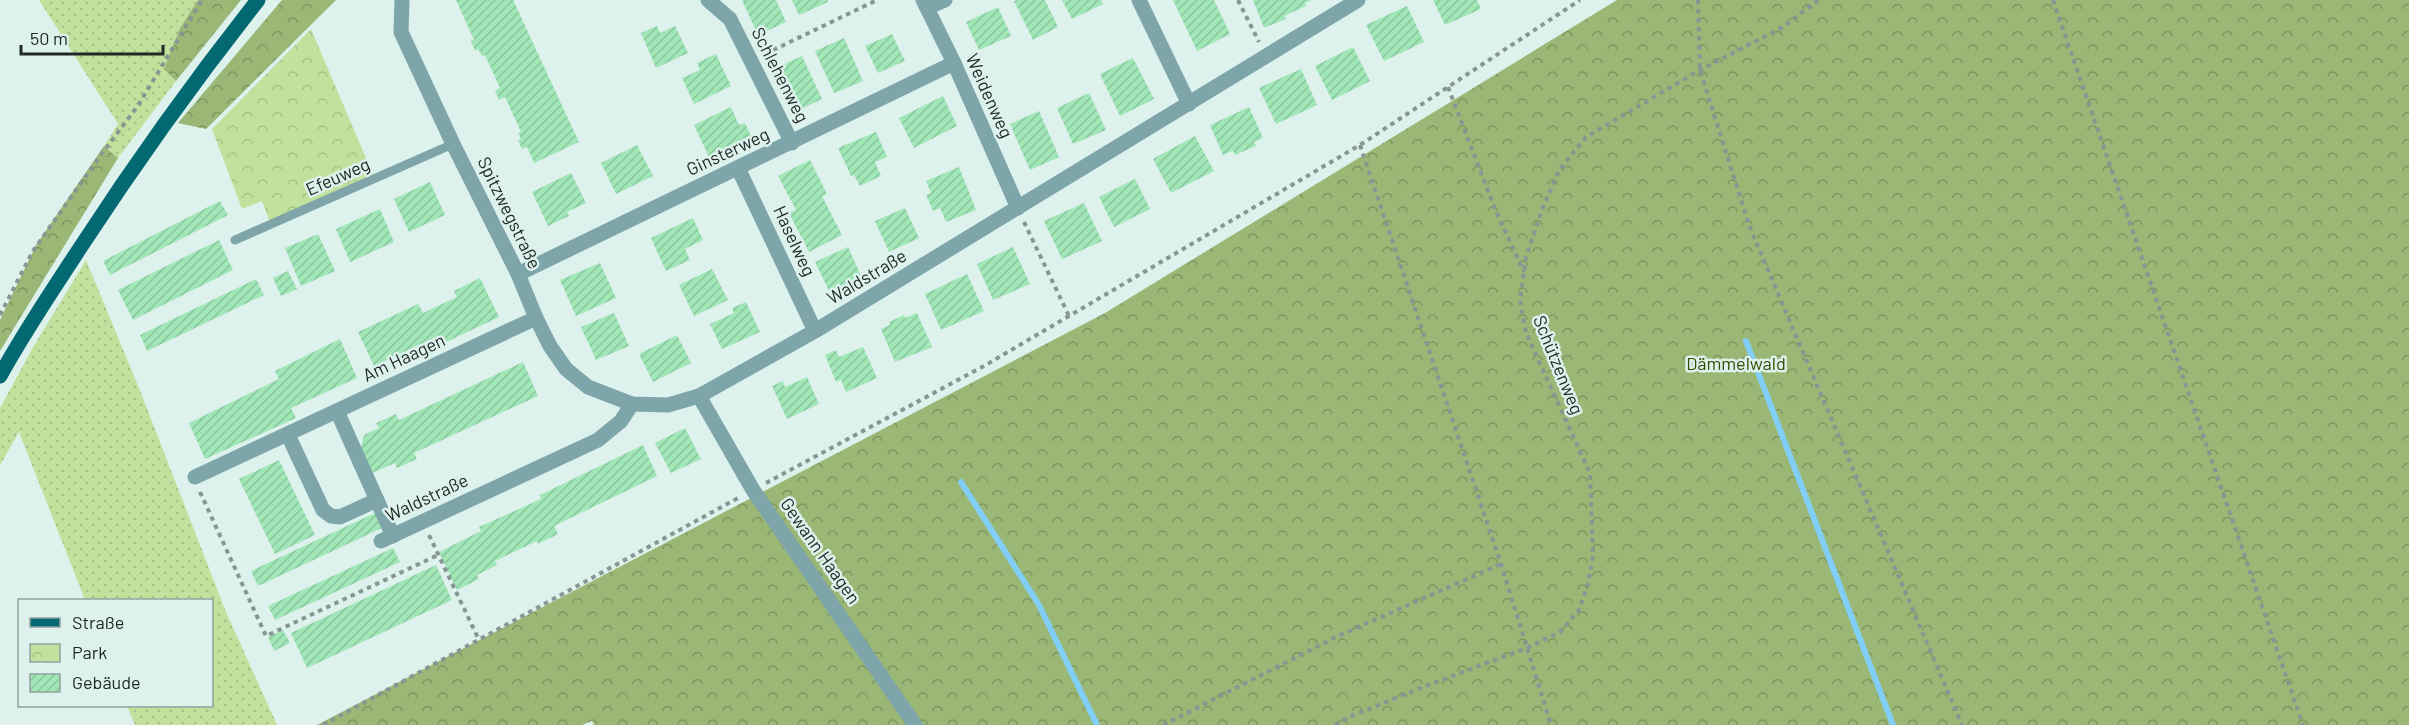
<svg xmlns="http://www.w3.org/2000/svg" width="2409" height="725" viewBox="0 0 2409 725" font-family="Barlow,sans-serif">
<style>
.grass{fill:url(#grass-dots)}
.forest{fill:url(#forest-crowns)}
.park{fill:url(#park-crowns)}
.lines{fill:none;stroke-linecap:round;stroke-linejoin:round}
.stream{stroke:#81cff6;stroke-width:6}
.building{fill:url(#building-hatch)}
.path{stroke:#879693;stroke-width:4;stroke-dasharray:4.5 4.5;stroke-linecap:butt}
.service{stroke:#7ea5aa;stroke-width:9}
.minor{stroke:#7ea5aa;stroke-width:15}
.primary{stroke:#026972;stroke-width:15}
.labels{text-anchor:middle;stroke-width:5;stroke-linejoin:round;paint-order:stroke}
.street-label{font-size:18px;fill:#212927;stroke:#ddf2ed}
.park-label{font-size:18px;fill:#344c00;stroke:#ddf2ed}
</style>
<defs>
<pattern id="grass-dots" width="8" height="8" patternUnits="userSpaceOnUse" patternTransform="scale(1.5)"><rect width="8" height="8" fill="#c2e19d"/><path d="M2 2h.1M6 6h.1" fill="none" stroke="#a6c187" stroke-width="1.8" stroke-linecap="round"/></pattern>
<pattern id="forest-crowns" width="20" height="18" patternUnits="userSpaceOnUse" patternTransform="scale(1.5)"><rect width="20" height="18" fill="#9ab775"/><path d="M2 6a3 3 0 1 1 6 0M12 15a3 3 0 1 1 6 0" fill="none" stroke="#7d9560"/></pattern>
<pattern id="park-crowns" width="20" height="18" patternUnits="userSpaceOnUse" patternTransform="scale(1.5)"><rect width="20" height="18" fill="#c2e19d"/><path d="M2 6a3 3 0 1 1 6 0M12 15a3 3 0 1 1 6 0" fill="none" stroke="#a6c187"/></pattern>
<pattern id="building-hatch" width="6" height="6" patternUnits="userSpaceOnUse" patternTransform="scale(1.5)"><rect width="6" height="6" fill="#a1e6b7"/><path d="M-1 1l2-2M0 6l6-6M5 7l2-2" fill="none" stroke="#8ac59d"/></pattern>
</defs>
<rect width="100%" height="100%" fill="#ddf2ed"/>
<g class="grass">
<polygon points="39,0 198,0 180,28 165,69 176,81 118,158 104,146 118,124"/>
<polygon points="86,260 139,388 226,612 277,725 135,725 127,706 212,706 212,600 85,600 19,432 0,465 0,408 32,349"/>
</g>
<g class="forest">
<polygon points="198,0 241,0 176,81 164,69 180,28"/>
<polygon points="282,0 336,0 206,129 178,123"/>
<polygon points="1617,0 2409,0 2409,725 594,725 592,721 582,725 317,725 1105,313"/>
<polygon points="104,146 118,158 0,351 0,320 36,245"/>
</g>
<polygon class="park" points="311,29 375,179 271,225 262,201 242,209 212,129"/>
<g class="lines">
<g class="stream">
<polyline points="1746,341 1893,725"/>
<polyline points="961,482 1039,605 1097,725"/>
</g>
</g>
<g class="building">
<polygon points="456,0 513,0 579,142 534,163 527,147 522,149 518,140 521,139 518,133 521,132 505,97 499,100 495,91 500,88 485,55 482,56 478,49 475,51 471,41 474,40"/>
<polygon points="742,0 776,0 786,22 758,35"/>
<polygon points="792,0 827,0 828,2 799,15"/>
<polygon points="1017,0 1045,0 1058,27 1033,40 1014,1"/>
<polygon points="1062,0 1101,0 1103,4 1072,19"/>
<polygon points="1173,0 1214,0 1230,34 1197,51"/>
<polygon points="1253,0 1312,0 1305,3 1306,6 1284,16 1286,19 1264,28"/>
<polygon points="1433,0 1477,0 1481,9 1445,25"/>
<polygon points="1407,6 1424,42 1384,61 1366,25"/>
<polygon points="998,7 1011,36 979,50 966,22"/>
<polygon points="657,26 660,33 675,26 688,53 656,68 641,33"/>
<polygon points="892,34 905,61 878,73 865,46"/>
<polygon points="844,38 863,81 834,93 815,51"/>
<polygon points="1353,47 1370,81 1332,100 1315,66"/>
<polygon points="716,54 731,86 694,104 682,78 700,70 697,63"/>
<polygon points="802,56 822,99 797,111 776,68"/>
<polygon points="1133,58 1154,99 1120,116 1100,74"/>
<polygon points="1301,69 1317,105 1276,124 1259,88"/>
<polygon points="1089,93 1106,130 1073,144 1057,108"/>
<polygon points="943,96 957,126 914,148 899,118"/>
<polygon points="731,107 739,125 745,123 753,141 711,161 694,125"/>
<polygon points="1249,107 1263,138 1254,142 1256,146 1235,155 1233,151 1223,155 1210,125"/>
<polygon points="1039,111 1059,157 1030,170 1010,124"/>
<polygon points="876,132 887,157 875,162 881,176 860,186 854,175 851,176 838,148"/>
<polygon points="1195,136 1214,171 1171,193 1153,159"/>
<polygon points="637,145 653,176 616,194 601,163"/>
<polygon points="810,160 827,194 822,196 842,235 809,252 789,213 796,210 778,176"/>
<polygon points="959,167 976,210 946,222 940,208 933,211 926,195 931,193 926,181"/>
<polygon points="571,173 586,203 567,212 569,216 548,226 532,192"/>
<polygon points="1135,179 1150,209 1114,227 1099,197"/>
<polygon points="430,182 445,215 409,232 394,199"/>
<polygon points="220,201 228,215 110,275 103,261"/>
<polygon points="1084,203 1102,241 1062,259 1044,221"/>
<polygon points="905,208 919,238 889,252 875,221"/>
<polygon points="380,209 394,242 350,262 336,229"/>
<polygon points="693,218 703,240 685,249 690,260 666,271 651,238"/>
<polygon points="318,234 335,271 301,286 285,248"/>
<polygon points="219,240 233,270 133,320 118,290"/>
<polygon points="848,247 862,278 830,293 815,262"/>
<polygon points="1013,247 1030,284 993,300 977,264"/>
<polygon points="600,263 616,298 576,316 560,280"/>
<polygon points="712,269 728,300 694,316 679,285"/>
<polygon points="288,271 297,289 281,296 273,278"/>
<polygon points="967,274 984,311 941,330 925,294"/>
<polygon points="480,278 499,317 438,346 434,338 374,366 358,332 418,304 423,313 457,297 454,291"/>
<polygon points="256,279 264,295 147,351 140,335"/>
<polygon points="746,302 760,332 722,349 710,324 734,313 732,308"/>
<polygon points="614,313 629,346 596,360 581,327"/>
<polygon points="917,313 932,347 895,362 881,329 890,325 889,322 904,315 905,318"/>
<polygon points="677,335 691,363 653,382 639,354"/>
<polygon points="340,339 357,378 291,408 296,418 205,459 189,423 279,379 275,371"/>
<polygon points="863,347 877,378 846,392 841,380 836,382 825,355 836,350 839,357"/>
<polygon points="523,362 538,396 414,453 417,459 397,468 395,463 372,473 361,448 364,435 379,428 376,423 396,414 399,420"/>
<polygon points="807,377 819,404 787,419 772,386 783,381 785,387"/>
<polygon points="685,428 701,459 671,473 655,443"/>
<polygon points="643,445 657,476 554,526 558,534 538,544 537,541 495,561 497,565 477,575 479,579 457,590 439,552 481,531 479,527 541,499 540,495"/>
<polygon points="279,460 315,535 275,554 239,479"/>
<polygon points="375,513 382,528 258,586 251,571"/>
<polygon points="393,548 400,562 275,620 268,606"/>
<polygon points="436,565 452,600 307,668 291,633"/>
<polygon points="283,630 290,643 274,651 268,637"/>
</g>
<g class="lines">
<g class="path">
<polyline points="1238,0 1259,42"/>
<polyline points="1698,0 1700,70 1750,228 1962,725"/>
<polyline points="2053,0 2303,725"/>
<polyline points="765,54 877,0"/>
<polyline points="1448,87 1495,209 1524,272"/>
<polyline points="1360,145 1501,564 1551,725"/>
<polyline points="1024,222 1069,316"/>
<polyline points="0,315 33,251 98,159 137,107 202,0"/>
<polyline points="766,483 984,366 1360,145 1580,0"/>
<polyline points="200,492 266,636 438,555"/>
<polyline points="429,535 479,640"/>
<polyline points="323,725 738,498"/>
<polyline points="1163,725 1336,637 1501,564"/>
<polyline points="1335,725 1349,717 1423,687 1527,648 1560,632 1579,610 1588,584 1593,556 1590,473 1526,333 1520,300 1526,257 1543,207 1560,169 1586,137 1700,70 1783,27 1818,0"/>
</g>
<polyline class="service" points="235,240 453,144"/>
<g class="minor">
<polyline points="402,0 401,32 453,144 518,274 536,318 550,346 566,369 588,387 632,404 668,405 699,396 815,331 1358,0"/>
<polyline points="708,0 730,19 792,143"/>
<polyline points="923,0 954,63 1018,208"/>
<polyline points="1139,0 1189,104"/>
<polyline points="927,8 945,0"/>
<polyline points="738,168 815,331"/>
<polyline points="518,274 954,63"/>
<polyline points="699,396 753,490 915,725"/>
<polyline points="337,411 393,536"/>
<polyline points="288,435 323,510 331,516 340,517 377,500"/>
<polyline points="195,477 536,318"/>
<polyline points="381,541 598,440 621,421 632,404"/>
</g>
<path class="primary" d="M0 376C24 332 52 291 80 248 136 162 194 81 258 0"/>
</g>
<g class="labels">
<g class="street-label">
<text transform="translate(780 75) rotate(63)" y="6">Schlehenweg</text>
<text transform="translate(989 96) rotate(66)" y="6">Weidenweg</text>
<text transform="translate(728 152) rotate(-25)" y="6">Ginsterweg</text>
<text transform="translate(338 177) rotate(-24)" y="6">Efeuweg</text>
<text transform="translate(509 213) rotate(64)" y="6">Spitzwegstraße</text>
<text transform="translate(794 241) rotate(65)" y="6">Haselweg</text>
<text transform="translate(867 277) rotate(-31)" y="6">Waldstraße</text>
<text transform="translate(404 358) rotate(-25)" y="6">Am Haagen</text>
<text transform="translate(1558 365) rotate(68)" y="6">Schützenweg</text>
<text transform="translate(427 498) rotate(-25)" y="6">Waldstraße</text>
<text transform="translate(820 551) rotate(55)" y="6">Gewann Haagen</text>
</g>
<g class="park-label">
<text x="1736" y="370">Dämmelwald</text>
</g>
</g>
<rect x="18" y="599" width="195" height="108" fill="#ddf2ed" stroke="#92a29e" stroke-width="1.5"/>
<rect x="30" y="618" width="30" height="9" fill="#026972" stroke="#92a29e" stroke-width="1.5"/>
<text x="72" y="629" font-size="18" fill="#212927">Straße</text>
<rect x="30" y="644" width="30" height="18" fill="url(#park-crowns)" stroke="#92a29e" stroke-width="1.5"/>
<text x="72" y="659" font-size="18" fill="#212927">Park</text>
<rect x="30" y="674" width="30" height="18" fill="url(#building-hatch)" stroke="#92a29e" stroke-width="1.5"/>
<text x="72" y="689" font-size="18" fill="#212927">Gebäude</text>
<path d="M21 45v9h142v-9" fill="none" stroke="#212927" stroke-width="3"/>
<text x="30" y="45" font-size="18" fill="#212927" stroke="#ddf2ed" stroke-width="4.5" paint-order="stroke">50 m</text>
</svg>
